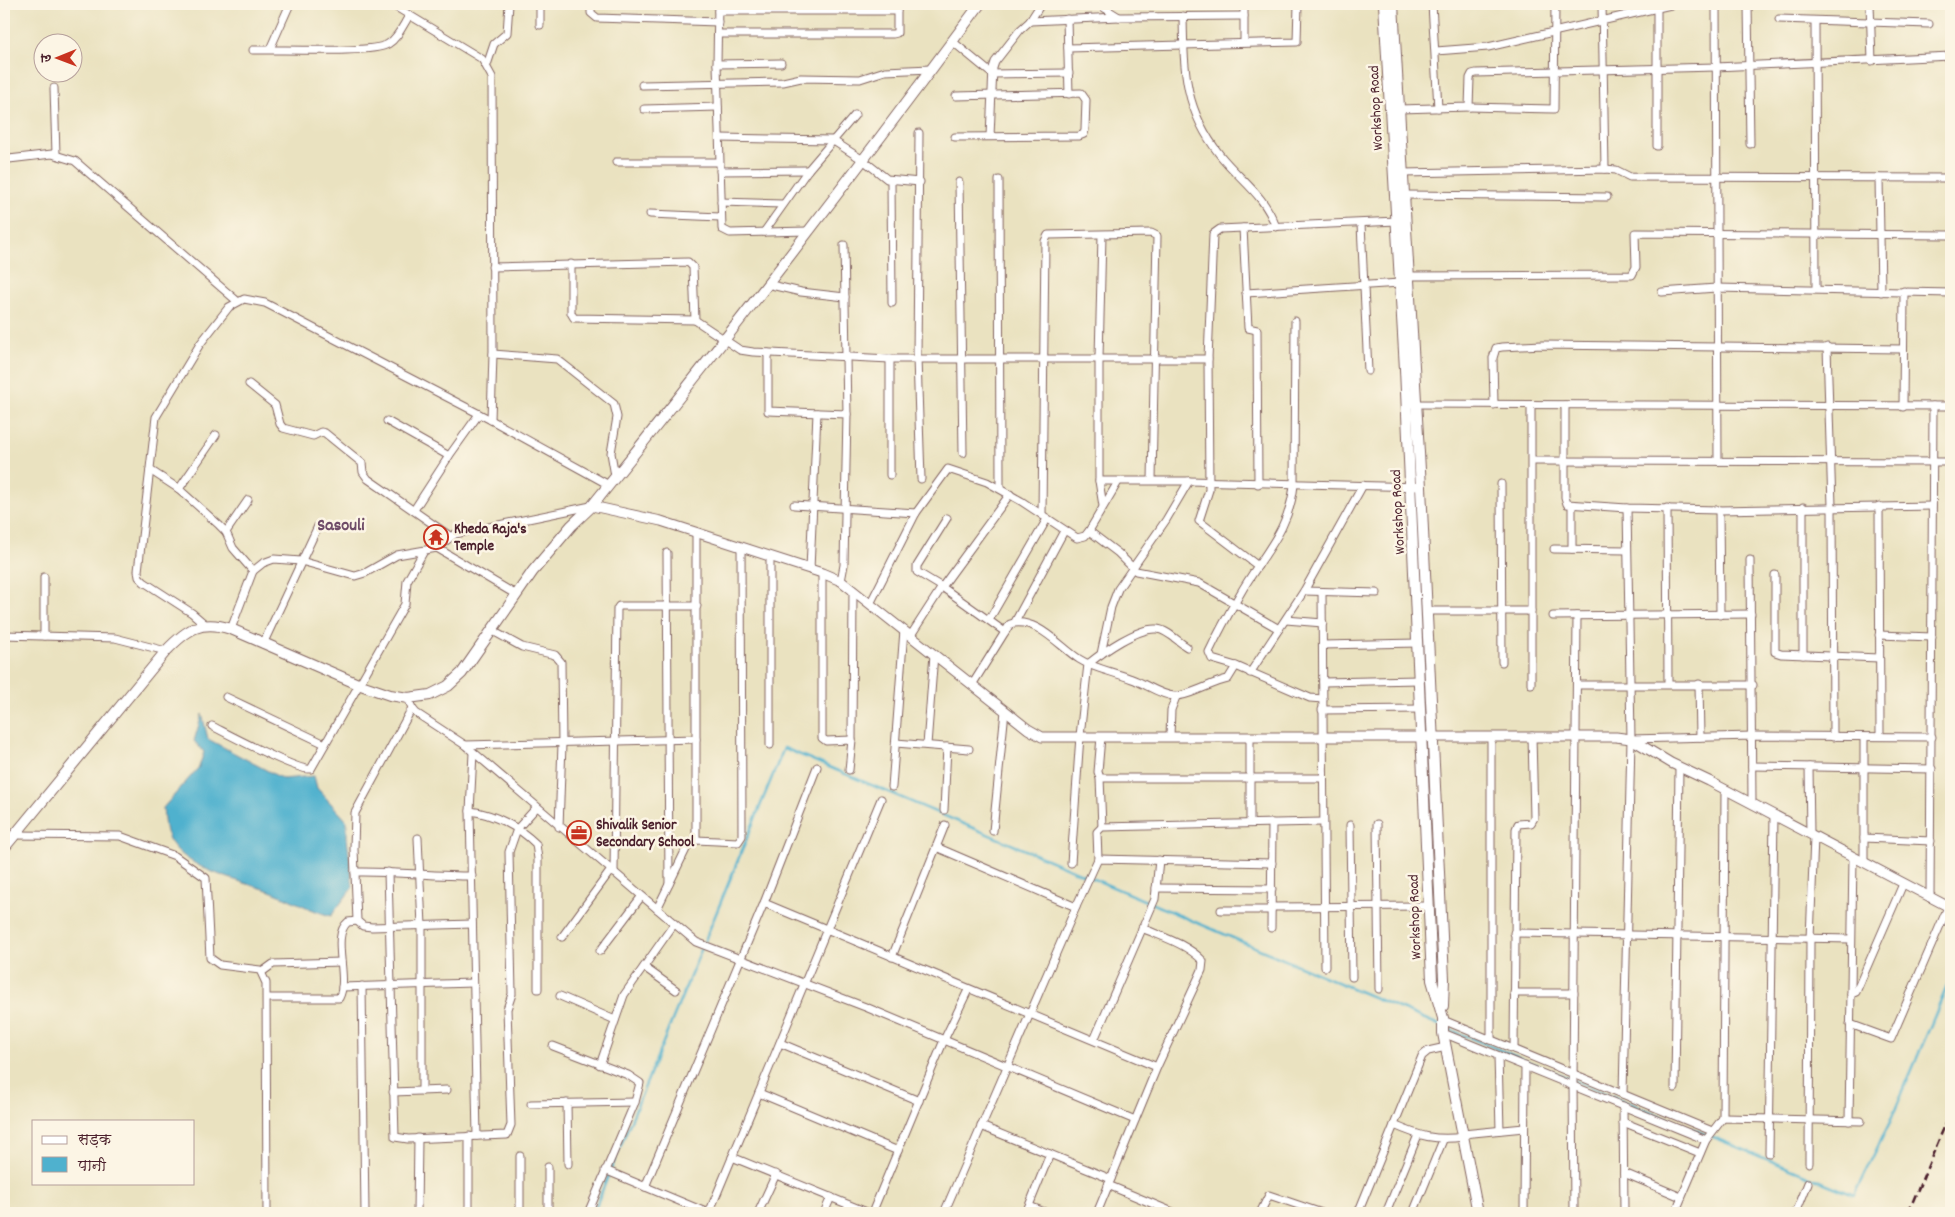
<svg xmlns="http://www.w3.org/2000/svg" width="1955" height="1217" viewBox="0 0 1955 1217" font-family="Dekko,'Playpen Sans Deva',sans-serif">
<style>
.water{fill:#4fb1ce;stroke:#4c687c}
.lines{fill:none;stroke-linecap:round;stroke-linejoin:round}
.stream{stroke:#4fb1ce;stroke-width:2.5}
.minor-casing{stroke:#82635f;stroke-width:9}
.tertiary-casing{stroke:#82635f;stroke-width:11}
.secondary-casing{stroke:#82635f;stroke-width:12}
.minor{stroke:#fff;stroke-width:7}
.tertiary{stroke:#fff;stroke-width:9}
.secondary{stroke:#fff;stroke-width:10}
.rail{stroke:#4a1f2b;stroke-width:2.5;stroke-dasharray:8 4;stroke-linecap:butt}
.labels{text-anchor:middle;stroke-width:5;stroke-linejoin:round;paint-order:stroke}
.street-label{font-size:15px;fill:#4a1f2b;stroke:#fcf5e5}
.poi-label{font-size:15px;font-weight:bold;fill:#4a1f2b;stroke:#fcf5e5;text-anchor:start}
.quarter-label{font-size:18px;font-weight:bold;fill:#704d69;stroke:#fcf5e5}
</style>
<rect width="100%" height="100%" fill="#fcf5e5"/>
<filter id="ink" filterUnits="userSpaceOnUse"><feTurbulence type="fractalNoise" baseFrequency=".02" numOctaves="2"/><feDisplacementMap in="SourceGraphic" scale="10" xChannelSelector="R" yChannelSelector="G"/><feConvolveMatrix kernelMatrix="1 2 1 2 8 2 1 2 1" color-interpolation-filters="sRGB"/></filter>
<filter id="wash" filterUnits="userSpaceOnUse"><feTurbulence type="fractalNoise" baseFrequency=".0096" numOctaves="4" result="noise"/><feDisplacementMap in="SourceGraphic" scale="20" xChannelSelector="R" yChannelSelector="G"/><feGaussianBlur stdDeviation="1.12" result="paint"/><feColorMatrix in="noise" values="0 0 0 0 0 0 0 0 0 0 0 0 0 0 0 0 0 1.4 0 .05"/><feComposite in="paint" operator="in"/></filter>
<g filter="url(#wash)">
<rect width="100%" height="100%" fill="#eae2c0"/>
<path class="water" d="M202 714 208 739 283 779 314 776 317 788 347 821V838L353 887 331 916C309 910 291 899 270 891 239 880 178 869 166 832 164 825 164 816 163 808L199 767 204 752 194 741Z"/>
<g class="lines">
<g class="stream">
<polyline points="1446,1028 1854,1195 1890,1122 1951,977"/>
<polyline points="593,1213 784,748 1439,1025"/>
</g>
</g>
</g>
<g filter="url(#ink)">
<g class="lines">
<defs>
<g id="minor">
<polyline points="391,4 482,59 492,77 493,354 491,420"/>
<polyline points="540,4 540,25"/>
<polyline points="591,4 591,13 597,18 718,22"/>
<polyline points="718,4 717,64 722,229 730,233 808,231"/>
<polyline points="1098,4 1119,17"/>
<polyline points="1432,4 1438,108"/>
<polyline points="1602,4 1605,169"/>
<polyline points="1716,4 1718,461"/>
<polyline points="1748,4 1750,144"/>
<polyline points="1870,4 1872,61"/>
<polyline points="718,11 897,11"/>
<path d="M1183 16C1184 71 1184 109 1220 155 1241 181 1264 194 1276 227"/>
<polyline points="1067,19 1069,94"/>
<polyline points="1779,19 1929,24"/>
<polyline points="1030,21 1041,4"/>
<polyline points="1815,22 1816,289"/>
<polyline points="718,34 893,34 897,33 897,4"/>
<polyline points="952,41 992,74 1069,73"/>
<polyline points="1244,42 1244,4"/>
<polyline points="1068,48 1297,42 1298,4"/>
<polyline points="270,49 290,4"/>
<path d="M253 50C278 49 372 54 388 44 398 38 403 25 409 16"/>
<polyline points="1436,51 1488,47 1675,4"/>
<polyline points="717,64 781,63"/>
<polyline points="487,65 494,44 507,33 509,4"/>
<polyline points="642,85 783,82 801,78 860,79 885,71 931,69"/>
<polyline points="54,88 56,155"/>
<polyline points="1469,107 1554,109 1555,4"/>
<polyline points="644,109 718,107"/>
<polyline points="1399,109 1469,107 1470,78 1472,74 1476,73 1716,67 1951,56"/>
<polyline points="919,133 917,358 921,479"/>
<polyline points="990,136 993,68 995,62 1020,30 1030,21 1119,17 1244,16"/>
<polyline points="955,137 1079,136 1084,134 1085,130 1086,100 1081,93 956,96"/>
<polyline points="720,138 832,140 863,160 887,179 920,182"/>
<polyline points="1657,146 1657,9"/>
<polyline points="4,162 9,159 52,154 75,161 237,301"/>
<polyline points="616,162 719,162"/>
<polyline points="720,171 808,170"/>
<polyline points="1403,173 1605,169 1616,170 1630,177 1951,178"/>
<polyline points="1879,178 1881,292"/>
<polyline points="999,180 1000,488"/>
<polyline points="891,181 892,303"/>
<polyline points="959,182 963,453"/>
<polyline points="1404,195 1607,197"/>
<polyline points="721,202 782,204"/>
<polyline points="650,214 720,217"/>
<polyline points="1361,224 1368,371"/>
<polyline points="1243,228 1248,328 1257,330 1258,484"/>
<polyline points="764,232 808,170 855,115"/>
<polyline points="1102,235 1099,358 1099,481 1103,506"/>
<polyline points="571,264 571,313 574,318 695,320"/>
<polyline points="492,267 688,262 693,267 695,320 740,350 753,352 890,359 1208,359"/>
<polyline points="1409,276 1632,275 1636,267 1635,233 1951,235"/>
<polyline points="767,284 801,292 845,297"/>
<polyline points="1662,292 1716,288 1951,293"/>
<polyline points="1246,293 1400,283"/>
<path d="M1295 321 1294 485C1289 532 1262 555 1240 594 1229 613 1218 633 1209 652L1212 659 1236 666 1310 698 1323 699"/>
<polyline points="1827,347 1832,506 1833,737"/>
<polyline points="768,353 768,411 847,414"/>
<polyline points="493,354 557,359 614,404 617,417 611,453 615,476"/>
<polyline points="249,384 275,405 280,424 283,428 313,436 321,432 325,433 362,463 363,472 368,479 450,536"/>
<polyline points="1412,404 1951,406"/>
<polyline points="1494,405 1493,358 1496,348 1502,347 1542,345 1903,349"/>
<polyline points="1565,405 1565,497 1567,504 1627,508 1719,510 1932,506"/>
<polyline points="1903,407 1904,291"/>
<polyline points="387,421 449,456"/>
<polyline points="1532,461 1951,462"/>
<polyline points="150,470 179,489 219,525 226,532 233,548 253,571"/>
<polyline points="890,475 890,359"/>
<polyline points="1099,481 1189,481 1421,487"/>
<polyline points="1501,484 1502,662"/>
<polyline points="179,489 216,435"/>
<polyline points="794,505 916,513"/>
<polyline points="1879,506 1880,736"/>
<polyline points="1667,508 1668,684"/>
<polyline points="414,510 449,456 479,414"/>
<polyline points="1719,510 1720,615"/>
<polyline points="1042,515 1045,241 1048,235 1151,233 1157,236 1152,480"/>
<polyline points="947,518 917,566 917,572 942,587 1005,632"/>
<polyline points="1089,531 1118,553 1136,571 1199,583 1279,629"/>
<polyline points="226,532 248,500"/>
<polyline points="696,532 696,840"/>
<polyline points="437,548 515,594"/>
<polyline points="1554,549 1627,550"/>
<polyline points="1572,549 1572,505"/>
<polyline points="667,553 669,884"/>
<polyline points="770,556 770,745"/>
<polyline points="1750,560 1752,803"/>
<polyline points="1258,566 1199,521 1209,490 1208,359 1213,234 1220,229 1397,221"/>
<polyline points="810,569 817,413"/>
<polyline points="822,573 822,738 826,741 852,740"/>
<polyline points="1775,575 1775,652 1781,654 1879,658"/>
<polyline points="841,581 844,565 847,414 844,245"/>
<polyline points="1304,591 1377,593"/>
<polyline points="1322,592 1325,967"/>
<polyline points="870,604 916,513 948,469 987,482 1021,501 1077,538 1085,536 1089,531 1118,482"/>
<polyline points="1426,611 1531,611"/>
<polyline points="1553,616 1751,614"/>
<polyline points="989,620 1047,519"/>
<polyline points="1286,620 1323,623"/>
<polyline points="1015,622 1064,531"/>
<polyline points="206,625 192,613 144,582 139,577 138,571 156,417 200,344 229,307 244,299 265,303 491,420 609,485"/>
<polyline points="231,629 253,571 263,563 274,559 301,561 355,576 365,573 397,555 437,548 455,534 591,506"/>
<polyline points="491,630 522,647 555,655 561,662 562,744 559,827"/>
<polyline points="4,635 115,638 166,651"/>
<polyline points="911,635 942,587 1010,494"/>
<polyline points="1879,635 1932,637"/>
<polyline points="44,636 44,577"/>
<polyline points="263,644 319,524"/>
<polyline points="1323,645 1418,643"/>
<polyline points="1101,654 1111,607 1118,589 1166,520 1189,481"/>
<polyline points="1803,655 1803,507"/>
<polyline points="1250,673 1304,591 1363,485"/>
<polyline points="1323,682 1419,680"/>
<polyline points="1531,684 1531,405"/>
<polyline points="1699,684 1700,737"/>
<path d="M972 685 1010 624C1036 616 1060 647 1079 659 1094 669 1115 672 1132 679 1146 684 1160 695 1174 696 1188 697 1212 682 1228 679L1236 666"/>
<polyline points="1577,685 1753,685"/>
<polyline points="226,697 325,744"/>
<polyline points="408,698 412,708 416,713 465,745 696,942 868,1008 1135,1120"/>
<polyline points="412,708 355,813 354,849 357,921 363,926 372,927 472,924"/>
<polyline points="1322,710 1421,709"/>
<path d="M212 726C228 734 299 772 311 769L405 604 407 581 424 551"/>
<polyline points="1170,736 1171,710 1176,697"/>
<polyline points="1101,737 1098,772 1100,778 1323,778"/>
<polyline points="1250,738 1250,823"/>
<polyline points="1631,739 1753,736 1932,737"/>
<polyline points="896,743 969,749"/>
<polyline points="465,745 696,739"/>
<polyline points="927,745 934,654"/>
<polyline points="473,753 470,811 477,1136"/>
<polyline points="1752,766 1932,769"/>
<polyline points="1809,767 1810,834"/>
<polyline points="849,770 852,740 853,590"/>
<polyline points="1100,778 1102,827"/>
<polyline points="892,787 904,630"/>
<polyline points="944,810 947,747"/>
<path d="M470 811C494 814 519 827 536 844L538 859V989"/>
<polyline points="1377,824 1379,989"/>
<polyline points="1350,825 1352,977"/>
<polyline points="993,831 1005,711"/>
<polyline points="14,835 120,836 175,856 206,878 210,958 220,965 260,970 266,983 267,1213"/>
<polyline points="418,838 422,926 422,1091"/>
<polyline points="1864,838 1931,841"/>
<polyline points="936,847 1076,907"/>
<polyline points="1098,859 1097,832 1102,827 1323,822"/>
<path d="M1071 863 1080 736 1088 664C1103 652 1138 627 1157 629 1168 630 1178 642 1187 647"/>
<polyline points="1864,863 1864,737"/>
<path d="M355 872C394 871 432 876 472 876"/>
<polyline points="388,872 395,1137 408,1139 507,1135 511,1125 507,1009 512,994 509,852 517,829 536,808"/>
<polyline points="614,873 617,609 619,606 697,606"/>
<polyline points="1156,888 1272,889"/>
<polyline points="1930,898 1933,406"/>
<polyline points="764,903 1157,1067"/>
<polyline points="1271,907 1429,906"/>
<polyline points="657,909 689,843 696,840 738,842 742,836 741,547"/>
<polyline points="1221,910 1271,910"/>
<polyline points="1271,928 1272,823"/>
<polyline points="1514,933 1851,939"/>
<polyline points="562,937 611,870"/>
<polyline points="600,951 641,897"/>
<polyline points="892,957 945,825"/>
<polyline points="644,967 676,990"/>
<polyline points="262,972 273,964 341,962"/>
<polyline points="362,986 365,1213"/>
<polyline points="342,987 473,983"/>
<polyline points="1514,993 1574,993"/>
<polyline points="1851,994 1856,992 1903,884"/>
<polyline points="560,996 615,1020"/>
<path d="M267 998H339C350 978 330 936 348 922L357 921"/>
<polyline points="1443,1020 1712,1131"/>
<polyline points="1850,1024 1891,1039 1948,907"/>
<polyline points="1443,1033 1706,1140"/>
<polyline points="1094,1040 1155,899 1159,860"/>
<polyline points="1491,1040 1491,737"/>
<polyline points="780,1043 919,1101"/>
<polyline points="553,1046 628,1075 640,1083 635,1102 588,1213"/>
<path d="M1446 1047 1428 1051 1422 1056 1394 1125C1419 1136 1436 1141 1463 1137"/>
<polyline points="1514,1049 1516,829 1518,824 1531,823 1534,818 1532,736"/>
<polyline points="1498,1056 1500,1130"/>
<polyline points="600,1065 624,995 674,924"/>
<polyline points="1675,1088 1679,767"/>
<polyline points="393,1092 447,1090"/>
<polyline points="759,1093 898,1151"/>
<polyline points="1623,1094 1631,739 1627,508"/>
<polyline points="567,1103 568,1164"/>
<polyline points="531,1104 635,1102"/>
<polyline points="1623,1106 1624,1213"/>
<polyline points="1723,1118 1725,789"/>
<polyline points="1849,1121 1853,857"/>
<polyline points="1623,1122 1700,1153"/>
<polyline points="981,1126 1111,1179"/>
<polyline points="1463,1134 1524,1128"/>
<polyline points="1769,1153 1774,815"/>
<polyline points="520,1156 520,1213"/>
<polyline points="732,1157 869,1213"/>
<polyline points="1809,1163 1810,939 1814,837"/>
<polyline points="605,1170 708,1213"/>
<polyline points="1624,1173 1681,1197"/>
<polyline points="1108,1185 1175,1213"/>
<polyline points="645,1187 764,903 817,767"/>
<polyline points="1029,1206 1047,1213"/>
<polyline points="417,1213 418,1138"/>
<polyline points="469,1213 469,1136"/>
<polyline points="548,1213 548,1167"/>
<polyline points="709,1213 881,799"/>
<polyline points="758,1213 776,1174"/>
<polyline points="824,1213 831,1197"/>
<polyline points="872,1213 944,1040 968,990"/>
<polyline points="944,1213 1076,907 1098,859 1272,863"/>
<polyline points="1026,1213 1050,1154"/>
<path d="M1097 1213 1157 1067 1202 970 1203 961C1187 944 1163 937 1142 928"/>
<polyline points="1260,1213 1269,1195 1322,1213"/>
<polyline points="1358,1213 1394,1125"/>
<polyline points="1386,1213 1418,1135"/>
<polyline points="1413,1213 1443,1140"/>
<polyline points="1524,1213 1525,1066"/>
<polyline points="1574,1213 1573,1082 1577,616"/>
<polyline points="1675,1213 1706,1140 1723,1118 1861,1121"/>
<polyline points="1796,1213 1808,1183"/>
</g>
<polyline id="tertiary" points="592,506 661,521 822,573 841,581 1028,729 1042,737 1616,737 1631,739 1671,763 1709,781 1951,908"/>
<g id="secondary">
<polyline points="1384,4 1405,369 1432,980 1443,1018"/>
<polyline points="1393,4 1421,487 1444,979 1443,1006"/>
<path d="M4 848 166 651C187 629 201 619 231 629L358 684 390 695 408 698 430 695 448 686 462 673 533 571 572 525 592 506C725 342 854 174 980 4"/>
<polyline points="1443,1021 1443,1033 1478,1213"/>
</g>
</defs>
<use href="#minor" class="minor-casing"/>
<use href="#tertiary" class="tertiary-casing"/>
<use href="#secondary" class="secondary-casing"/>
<use href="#minor" class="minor"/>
<use href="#tertiary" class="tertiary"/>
<use href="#secondary" class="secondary"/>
<polyline class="rail" points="1908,1213 1951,1111"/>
</g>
</g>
<defs>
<symbol id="temple-ring" viewBox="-11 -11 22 22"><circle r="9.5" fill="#fcf5e5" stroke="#c8321e" stroke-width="1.5"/><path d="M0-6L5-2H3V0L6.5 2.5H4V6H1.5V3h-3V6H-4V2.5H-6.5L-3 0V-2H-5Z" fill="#c8321e"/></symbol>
<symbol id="office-ring" viewBox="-11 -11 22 22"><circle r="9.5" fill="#fcf5e5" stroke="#c8321e" stroke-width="1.5"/><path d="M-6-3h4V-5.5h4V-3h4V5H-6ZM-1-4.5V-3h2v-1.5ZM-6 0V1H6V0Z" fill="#c8321e"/></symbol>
</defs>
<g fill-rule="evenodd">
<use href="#temple-ring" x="422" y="523" width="28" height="28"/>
<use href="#office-ring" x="565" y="819" width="28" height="28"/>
</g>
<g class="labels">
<g class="street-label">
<text transform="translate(1375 108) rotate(-93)" y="5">Workshop Road</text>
<text transform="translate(1397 512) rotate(-93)" y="5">Workshop Road</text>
<text transform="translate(1414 917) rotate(-92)" y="5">Workshop Road</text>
</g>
<g class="poi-label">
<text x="454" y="533">Kheda Raja's<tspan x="454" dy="17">Temple</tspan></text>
<text x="596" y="829">Shivalik Senior<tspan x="596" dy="17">Secondary School</tspan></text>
</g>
<g class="quarter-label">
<text x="341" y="530">Sasouli</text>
</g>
</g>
<rect width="1955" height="1217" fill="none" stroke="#fcf5e5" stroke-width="20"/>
<rect x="32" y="1120" width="162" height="65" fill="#fcf5e5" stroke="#b59f9b"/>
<rect x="42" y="1136" width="25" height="8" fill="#ffffff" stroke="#b59f9b"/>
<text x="78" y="1144" font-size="15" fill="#4a1f2b">सड़क</text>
<rect x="42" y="1157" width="25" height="15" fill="#4fb1ce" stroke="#b59f9b"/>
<text x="78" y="1170" font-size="15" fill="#4a1f2b">पानी</text>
<g transform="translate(58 58) rotate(269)"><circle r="24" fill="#fcf5e5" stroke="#b59f9b"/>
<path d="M0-4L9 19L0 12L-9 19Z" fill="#c8321e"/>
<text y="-8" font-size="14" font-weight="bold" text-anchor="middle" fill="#4a1f2b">उ</text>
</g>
</svg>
